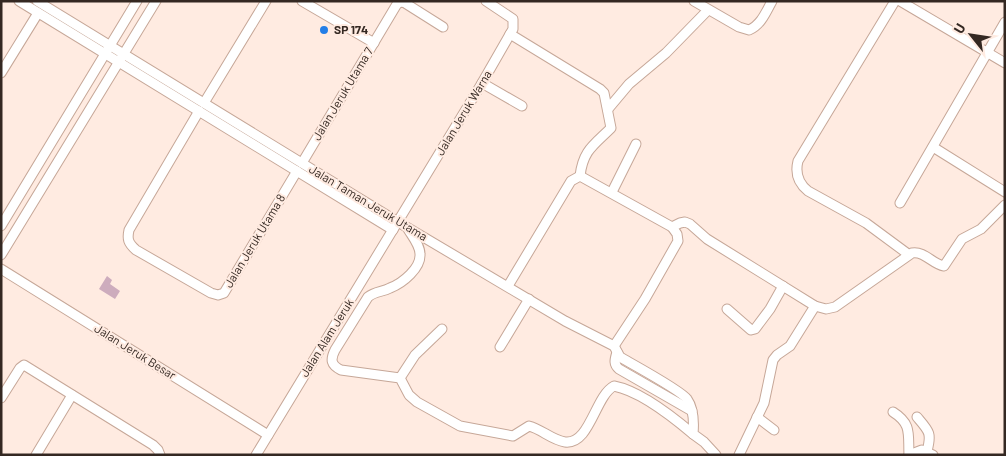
<svg xmlns="http://www.w3.org/2000/svg" width="1006" height="456" viewBox="0 0 1006 456" font-family="Barlow,sans-serif">
<style>
.water{fill:#cdacbd}
.lines{fill:none;stroke-linecap:round;stroke-linejoin:round}
.minor-casing{stroke:#c6a798;stroke-width:11}
.minor{stroke:#fff;stroke-width:9}
.poi-dot{fill:#237ee7;stroke:#ffebe1;stroke-width:2}
.labels{text-anchor:middle;stroke-width:4;stroke-linejoin:round;paint-order:stroke}
.poi-label{font-size:12px;font-weight:bold;fill:#342822;stroke:#ffebe1;text-anchor:start}
.street-label{font-size:12px;fill:#342822;stroke:#ffebe1}
</style>
<rect width="100%" height="100%" fill="#ffebe1"/>
<polygon class="water" points="107,276 112,280 110,284 120,291 115,299 99,289"/>
<g class="lines">
<defs>
<g id="minor">
<polyline points="19,1 393,230"/>
<path d="M37 1 398 222 565 321 614 346 620 357C632 364 682 391 687 399 694 409 694 423 693 434L704 442 716 455"/>
<polyline points="302,1 374,43"/>
<path d="M694 1 739 27 749 30C761 25 766 12 772 1"/>
<path d="M895 1 798 161C795 173 798 183 808 191L866 223 908 254"/>
<polyline points="900,1 1005,63"/>
<path d="M510 34 600 89 604 93 611 128C594 145 583 150 580 176"/>
<polyline points="1,73 38,13"/>
<polyline points="482,83 522,106"/>
<polyline points="204,103 266,1"/>
<polyline points="608,109 629,84 666,53 708,10"/>
<path d="M199 111 129 230C127 239 128 243 136 250L211 293 218 295 224 293 297 171"/>
<polyline points="933,147 1005,192"/>
<polyline points="302,163 397,4 401,2 405,3 443,27"/>
<polyline points="612,192 636,144"/>
<polyline points="900,203 1005,22"/>
<polyline points="1,226 137,1"/>
<path d="M672 227 680 223 685 222 690 224 707 239 815 306 826 309 835 307 912 253C925 251 932 264 944 266L962 239 981 229 1005 205"/>
<path d="M408 229C412 236 420 245 420 254 421 268 403 283 390 288 383 292 375 291 368 297L335 350C330 360 331 365 341 370L400 378 409 395 417 402 460 426 513 436 529 426C541 429 552 440 565 442 590 445 595 396 614 386 640 391 673 417 693 434"/>
<polyline points="1,255 156,1"/>
<polyline points="1,269 268,435"/>
<polyline points="508,286 571,181 580,176 672,227 677,234 678,241 645,299 614,346"/>
<polyline points="727,309 751,330 755,329 770,309 783,286"/>
<polyline points="500,347 529,299"/>
<path d="M617 352C615 359 613 364 619 369L692 411"/>
<polyline points="400,378 415,355 442,329"/>
<polyline points="1,398 20,368 24,365 153,445 158,450 160,455"/>
<path d="M893 412C912 424 908 434 909 455"/>
<polyline points="757,417 774,430"/>
<path d="M917 417C929 431 932 433 927 451"/>
<polyline points="36,455 72,395"/>
<polyline points="256,455 482,83 513,29 513,19 486,1"/>
<polyline points="739,455 764,403 773,360 777,355 790,346 815,306"/>
<polyline points="909,455 922,450 933,455"/>
</g>
</defs>
<use href="#minor" class="minor-casing"/>
<use href="#minor" class="minor"/>
</g>
<circle class="poi-dot" cx="324" cy="30" r="5"/>
<g class="labels">
<g class="poi-label">
<text x="334" y="34">SP 174</text>
</g>
<g class="street-label">
<text transform="translate(343 94) rotate(-59)" y="4">Jalan Jeruk Utama 7</text>
<text transform="translate(464 113) rotate(-59)" y="4">Jalan Jeruk Warna</text>
<text transform="translate(368 203) rotate(31)" y="4">Jalan Taman Jeruk Utama</text>
<text transform="translate(255 241) rotate(-59)" y="4">Jalan Jeruk Utama 8</text>
<text transform="translate(327 338) rotate(-58)" y="4">Jalan Alam Jeruk</text>
<text transform="translate(135 352) rotate(32)" y="4">Jalan Jeruk Besar</text>
</g>
</g>
<rect width="1006" height="456" fill="none" stroke="#342822" stroke-width="5"/>
<g transform="translate(971 35) rotate(300)" stroke="#ffebe1" stroke-width="4" paint-order="stroke">
<path d="M0-4L9 19L0 12L-9 19Z" fill="#342822"/>
<text y="-8" font-size="14" font-weight="bold" text-anchor="middle" fill="#342822">U</text>
</g>
</svg>
